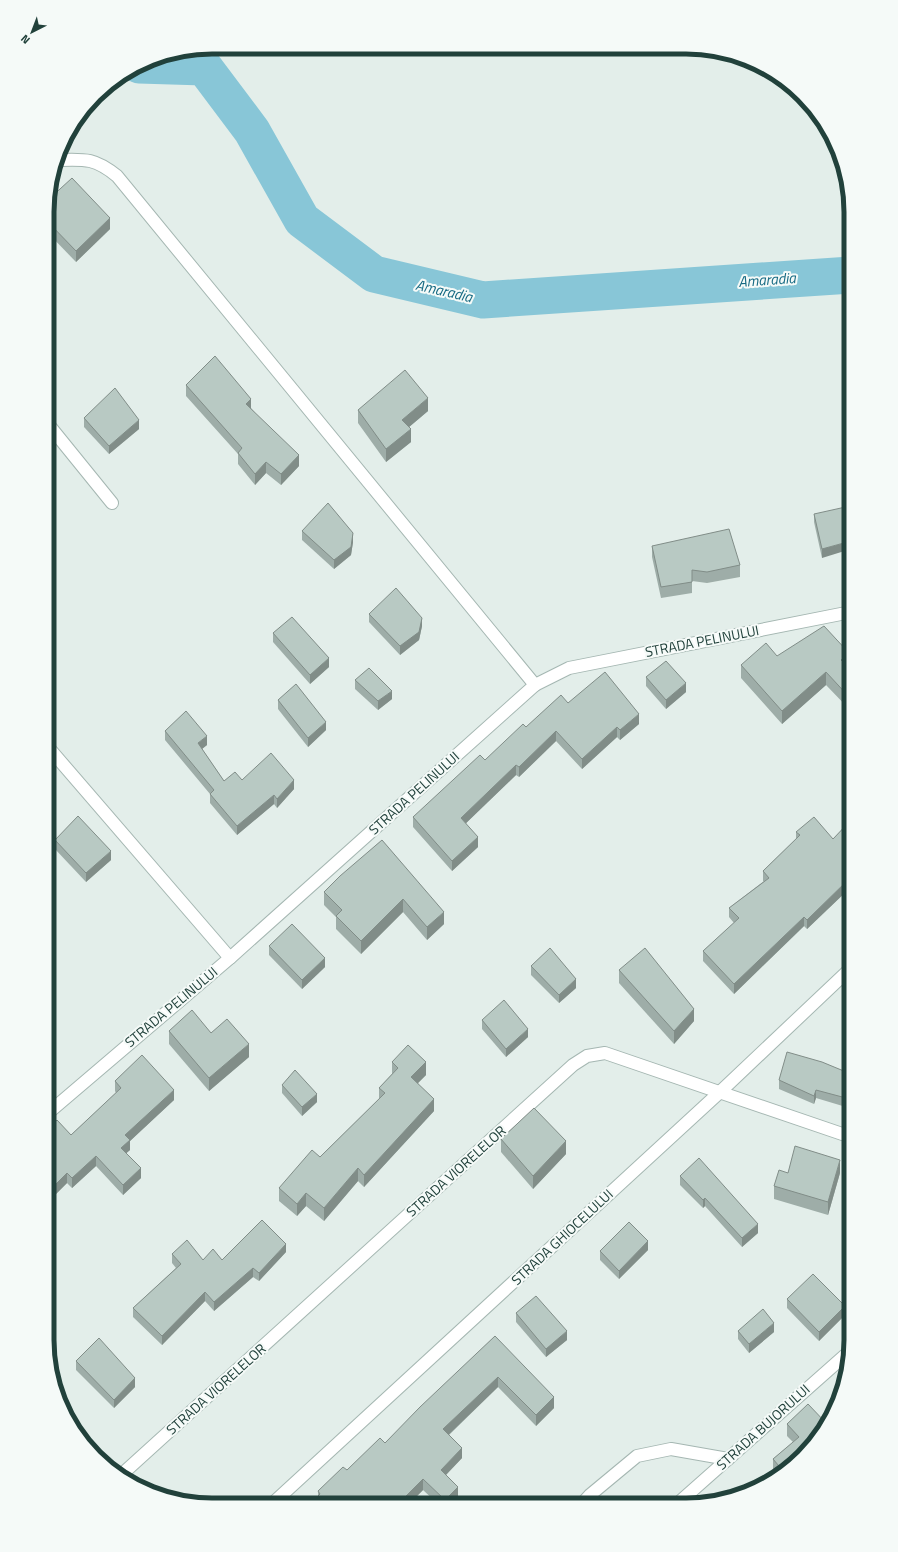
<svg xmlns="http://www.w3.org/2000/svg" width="898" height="1552" viewBox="0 0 898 1552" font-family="'Titillium Web',sans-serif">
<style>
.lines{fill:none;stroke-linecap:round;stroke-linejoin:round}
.river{stroke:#88c6d7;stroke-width:37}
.minor-casing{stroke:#a5b7b2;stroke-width:14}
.minor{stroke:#fff;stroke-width:12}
.wall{fill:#9eada8}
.shaded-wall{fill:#818d88}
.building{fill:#b8c9c3;stroke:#818d88}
.labels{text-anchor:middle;stroke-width:4;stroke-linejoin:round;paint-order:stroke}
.street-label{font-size:14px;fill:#21413b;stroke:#f5faf8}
.water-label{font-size:15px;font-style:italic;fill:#166a83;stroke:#f5faf8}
.rim{fill:none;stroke:#21413b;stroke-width:5}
</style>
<rect width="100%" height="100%" fill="#e3eeea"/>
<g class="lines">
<polyline class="river" points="139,65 204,67 252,131 302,220 374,274 483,300 851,275"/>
<defs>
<g id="minor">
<path d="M58 160C85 159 95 158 117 176L535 685"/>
<polyline points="48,424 112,503"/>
<polyline points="48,747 230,958"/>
<polyline points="47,1114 230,958 535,685 569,668 851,612"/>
<polyline points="120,1476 573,1065 587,1056 605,1053 851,1137"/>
<polyline points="272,1504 720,1092 851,968"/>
<polyline points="581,1505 590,1495 637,1456 671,1449 728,1459"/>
<polyline points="676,1505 851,1350"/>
</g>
</defs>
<use href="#minor" class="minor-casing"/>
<use href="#minor" class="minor"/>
</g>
<g class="wall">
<polygon points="48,200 110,229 76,262 48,233"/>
<polygon points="186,385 251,408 299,466 281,485 266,473 255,485 238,464 238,454 186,396"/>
<polygon points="358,410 428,411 409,427 411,442 386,462 358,423"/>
<polygon points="84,418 139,429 109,454 84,427"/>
<polygon points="851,513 822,558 814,522 814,514"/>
<polygon points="302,531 353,542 351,555 334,569 302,540"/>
<polygon points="652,546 740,565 740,577 707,583 692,581 692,593 661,598 652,557"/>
<polygon points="369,614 422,626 419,640 400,655 369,622"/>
<polygon points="273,633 329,667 310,684 273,642"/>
<polygon points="777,656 849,666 847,667 851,670 851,711 826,685 782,724 741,678 741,665"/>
<polygon points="646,677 686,692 666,709 646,686"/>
<polygon points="355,680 392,699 378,710 355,689"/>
<polygon points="278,700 326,730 308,747 278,709"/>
<polygon points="568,703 639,724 620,740 617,737 582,769 556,741 519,777 516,775 466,823 478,847 452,871 413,827 413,817 485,760"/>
<polygon points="165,731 207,745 202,749 224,781 242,780 294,789 277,808 274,804 237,835 210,803 210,794 165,740"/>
<polygon points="851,820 851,887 807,929 804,926 734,994 703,961 703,951 734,923 729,917 729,908 764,881 763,881 763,871 796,839 796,832 833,839"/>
<polygon points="55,840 111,860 86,882 55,849"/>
<polygon points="382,840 444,924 427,940 403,912 361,954 336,929 336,917 324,905 324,892"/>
<polygon points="269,946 325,967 302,989 269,955"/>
<polygon points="531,966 576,988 559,1003 531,975"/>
<polygon points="619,970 694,1021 674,1044 619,983"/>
<polygon points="482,1020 528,1037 506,1057 482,1029"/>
<polygon points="169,1031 211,1033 249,1057 209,1091 169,1044"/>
<polygon points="392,1062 426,1075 418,1083 434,1111 364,1187 358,1181 324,1221 306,1206 297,1216 279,1201 279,1188 320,1157 379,1099 379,1088 392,1074"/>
<polygon points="851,1074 851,1095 846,1107 816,1098 814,1104 779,1089 779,1080"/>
<polygon points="115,1081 174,1100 130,1141 130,1150 126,1153 141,1178 123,1195 96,1166 72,1188 67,1183 47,1203 47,1130 71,1135 116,1093 115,1091"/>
<polygon points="282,1085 317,1102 302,1116 282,1093"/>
<polygon points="501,1139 566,1154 533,1189 501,1152"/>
<polygon points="788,1173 840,1173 828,1215 774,1199 774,1186"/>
<polygon points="680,1176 758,1233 742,1247 705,1206 703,1208 680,1185"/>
<polygon points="851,1226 851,1248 847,1246 847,1237"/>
<polygon points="648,1250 619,1279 600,1260 600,1251"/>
<polygon points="286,1252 259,1281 253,1277 214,1311 205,1301 162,1345 133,1317 133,1308 176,1268 172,1263 172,1254 203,1260 222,1260"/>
<polygon points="787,1299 845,1315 819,1341 787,1308"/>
<polygon points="516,1313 567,1340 546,1357 516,1322"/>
<polygon points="738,1331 774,1332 749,1353 738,1339"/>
<polygon points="495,1336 554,1408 536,1426 498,1387 449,1435 462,1458 446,1475 458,1498 451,1504 438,1504 423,1490 409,1504 310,1504 318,1496 318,1491 385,1443"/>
<polygon points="76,1361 135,1387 114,1408 76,1370"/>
<polygon points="787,1424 827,1424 786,1471 777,1476 773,1470 773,1459 793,1442 787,1436"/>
</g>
<g class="shaded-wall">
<polygon points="110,218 110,229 76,262 76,251"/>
<polygon points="428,398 428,411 402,433 402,420"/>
<polygon points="251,399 251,410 246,404"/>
<polygon points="139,420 139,429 109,454 109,446"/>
<polygon points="411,429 411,442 386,462 386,449"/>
<polygon points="299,455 299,466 281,485 281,474"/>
<polygon points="266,462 266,473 255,485 255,474"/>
<polygon points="353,533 353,542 351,555 334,569 334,560"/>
<polygon points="851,541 851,549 822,558 822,549"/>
<polygon points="422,618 422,626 419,640 400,655 400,646"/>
<polygon points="849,653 849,666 841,673 841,660"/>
<polygon points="329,658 329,667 310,684 310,675"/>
<polygon points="826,672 826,685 782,724 782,711"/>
<polygon points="686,683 686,692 666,709 666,700"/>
<polygon points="392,691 392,699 378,710 378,701"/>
<polygon points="639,714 639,724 620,740 620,730"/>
<polygon points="326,722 326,730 308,747 308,738"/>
<polygon points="617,727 617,737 582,769 582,759"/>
<polygon points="556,731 556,741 519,777 519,767"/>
<polygon points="207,736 207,745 198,752 198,743"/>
<polygon points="516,765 516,775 461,828 461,818"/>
<polygon points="294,780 294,789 277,808 277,799"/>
<polygon points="274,795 274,804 237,835 237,826"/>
<polygon points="478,837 478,847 452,871 452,861"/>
<polygon points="111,851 111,860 86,882 86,873"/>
<polygon points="851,877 851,887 807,929 807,920"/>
<polygon points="403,899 403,912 361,954 361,941"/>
<polygon points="444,912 444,924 427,940 427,927"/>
<polygon points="804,917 804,926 734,994 734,984"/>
<polygon points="325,958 325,967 302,989 302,980"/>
<polygon points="576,979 576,988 559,1003 559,995"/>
<polygon points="694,1009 694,1021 674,1044 674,1031"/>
<polygon points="528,1029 528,1037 506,1057 506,1049"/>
<polygon points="249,1044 249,1057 209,1091 209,1078"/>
<polygon points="426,1062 426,1075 411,1090 411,1077"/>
<polygon points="851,1087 851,1095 846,1107 846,1098"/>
<polygon points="174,1090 174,1100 130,1141 130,1150 121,1158 121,1148 125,1135"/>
<polygon points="816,1090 816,1098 814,1104 814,1096"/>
<polygon points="317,1094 317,1102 302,1116 302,1107"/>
<polygon points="434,1099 434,1111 364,1187 364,1175"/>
<polygon points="566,1141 566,1154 533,1189 533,1176"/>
<polygon points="96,1156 96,1166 72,1188 72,1178"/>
<polygon points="840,1160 840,1173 828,1215 828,1202"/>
<polygon points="141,1168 141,1178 123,1195 123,1185"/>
<polygon points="358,1168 358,1181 324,1221 324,1208"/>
<polygon points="67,1173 67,1183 47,1203 47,1193"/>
<polygon points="306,1193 306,1206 297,1216 297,1204"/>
<polygon points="705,1198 705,1206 703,1208 703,1200"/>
<polygon points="758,1224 758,1233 742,1247 742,1238"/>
<polygon points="55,1228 55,1236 47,1244 47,1235"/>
<polygon points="648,1241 648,1250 619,1279 619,1271"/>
<polygon points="286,1244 286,1252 259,1281 259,1273"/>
<polygon points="253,1268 253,1277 214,1311 214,1302"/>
<polygon points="205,1292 205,1301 162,1345 162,1336"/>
<polygon points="845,1306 845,1315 819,1341 819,1332"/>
<polygon points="774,1323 774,1332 749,1353 749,1344"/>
<polygon points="567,1331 567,1340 546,1357 546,1349"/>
<polygon points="498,1377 498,1387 443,1440 443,1429"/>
<polygon points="135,1378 135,1387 114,1408 114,1400"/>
<polygon points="554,1397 554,1408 536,1426 536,1415"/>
<polygon points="74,1417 74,1426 72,1427 69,1420"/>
<polygon points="462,1448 462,1458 441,1480 441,1470"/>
<polygon points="423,1479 423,1490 409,1504 398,1504"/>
<polygon points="458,1487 458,1498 451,1504 445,1504 445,1500"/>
<polygon points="390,1496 390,1504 382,1504"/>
</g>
<g class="building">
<polygon points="72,178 110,218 76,251 48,222 48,200"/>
<polygon points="215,356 251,399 246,404 299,455 281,474 266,462 255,474 238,453 242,448 186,385"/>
<polygon points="405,370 428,398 402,420 411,429 386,449 358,410"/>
<polygon points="115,388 139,420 109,446 84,418"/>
<polygon points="328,503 353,533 351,547 334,560 302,531"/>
<polygon points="850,506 851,513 851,541 822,549 814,514"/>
<polygon points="729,529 740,565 707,572 692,570 692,582 661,587 652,546"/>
<polygon points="396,588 422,618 419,632 400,646 369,614"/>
<polygon points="292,617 329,658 310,675 273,633"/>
<polygon points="824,626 849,653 841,660 851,670 851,699 826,672 782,711 741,665 766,643 777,656"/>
<polygon points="666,661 686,683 666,700 646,677"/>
<polygon points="369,668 392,691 378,701 355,680"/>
<polygon points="605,672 639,714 620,730 617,727 582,759 556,731 519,767 516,765 461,818 478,837 452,861 413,817 480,755 485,760 523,724 526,727 561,695 568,703"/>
<polygon points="296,684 326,722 308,738 278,700"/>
<polygon points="186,711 207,736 198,743 224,781 235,772 242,780 271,753 294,780 277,799 274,795 237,826 210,794 214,790 165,731"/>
<polygon points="78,816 111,851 86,873 55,840"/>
<polygon points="814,817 833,839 851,820 851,877 807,920 804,917 734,984 703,951 739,918 729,908 769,878 763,871 800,835 796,832"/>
<polygon points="382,840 444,912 427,927 403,899 361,941 336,916 342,910 324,892 340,876"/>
<polygon points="292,924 325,958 302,980 269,946"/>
<polygon points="550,948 576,979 559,995 531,966"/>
<polygon points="645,948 694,1009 674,1031 619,970"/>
<polygon points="504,1000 528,1029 506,1049 482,1020"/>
<polygon points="192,1010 211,1033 227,1019 249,1044 209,1078 169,1031"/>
<polygon points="408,1045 426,1062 411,1077 434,1099 364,1175 358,1168 324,1208 306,1193 297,1204 279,1188 312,1150 320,1157 385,1093 379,1088 398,1068 392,1062"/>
<polygon points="787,1052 822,1062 851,1074 851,1087 846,1098 816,1090 814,1096 779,1080"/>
<polygon points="142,1055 174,1090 125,1135 130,1140 121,1148 141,1168 123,1185 96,1156 72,1178 67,1173 47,1193 47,1130 57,1120 71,1135 121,1088 115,1081"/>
<polygon points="295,1070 317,1094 302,1107 282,1085"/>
<polygon points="534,1108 566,1141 533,1176 501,1139"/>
<polygon points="795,1146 840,1160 828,1202 774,1186 779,1170 788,1173"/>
<polygon points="699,1158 758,1224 742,1238 705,1198 703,1200 680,1176"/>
<polygon points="47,1220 55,1228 47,1235"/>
<polygon points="262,1220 286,1244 259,1273 253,1268 214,1302 205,1292 162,1336 133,1308 181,1264 172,1254 187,1240 203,1260 213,1249 222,1260"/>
<polygon points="629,1222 648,1241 619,1271 600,1251"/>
<polygon points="851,1226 851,1239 847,1237"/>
<polygon points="813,1274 845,1306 819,1332 787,1299"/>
<polygon points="536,1296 567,1331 546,1349 516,1313"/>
<polygon points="763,1309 774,1323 749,1344 738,1331"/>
<polygon points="495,1336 554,1397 536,1415 498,1377 443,1429 462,1448 441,1470 458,1487 445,1500 423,1479 398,1504 390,1496 382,1504 310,1504 320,1494 318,1491 343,1467 347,1470 380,1438 385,1443 420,1407"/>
<polygon points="99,1338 135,1378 114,1400 76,1361"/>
<polygon points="58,1396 74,1417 69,1420 58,1397"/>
<polygon points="808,1404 827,1424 817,1440 786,1471 784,1472 773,1459 799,1437 787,1424"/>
</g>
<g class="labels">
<g class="street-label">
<text transform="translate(702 641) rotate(-11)" y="5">STRADA PELINULUI</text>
<text transform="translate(414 793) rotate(-42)" y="5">STRADA PELINULUI</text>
<text transform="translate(171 1007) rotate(-40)" y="5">STRADA PELINULUI</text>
<text transform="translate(456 1171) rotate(-42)" y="5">STRADA VIORELELOR</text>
<text transform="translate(562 1237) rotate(-43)" y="5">STRADA GHIOCELULUI</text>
<text transform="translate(216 1389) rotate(-42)" y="5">STRADA VIORELELOR</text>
<text transform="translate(763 1427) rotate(-42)" y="5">STRADA BUJORULUI</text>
</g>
<g class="water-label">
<text transform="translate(767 280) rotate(-4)" y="5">Amaradia</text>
<text transform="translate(444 291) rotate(13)" y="5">Amaradia</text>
</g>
</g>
<path d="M0 0H898V1552H0ZM212 54H686A158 158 0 0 1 844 212V1340A158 158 0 0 1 686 1498H212A158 158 0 0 1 54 1340V212A158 158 0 0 1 212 54Z" fill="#f5faf8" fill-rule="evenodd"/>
<path class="rim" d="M212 54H686A158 158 0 0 1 844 212V1340A158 158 0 0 1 686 1498H212A158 158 0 0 1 54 1340V212A158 158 0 0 1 212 54Z"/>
<g transform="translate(32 32) rotate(222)" stroke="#f5faf8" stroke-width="3" paint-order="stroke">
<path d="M0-3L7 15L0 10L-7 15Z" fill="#21413b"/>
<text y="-6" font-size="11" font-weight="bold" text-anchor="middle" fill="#21413b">N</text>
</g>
</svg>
